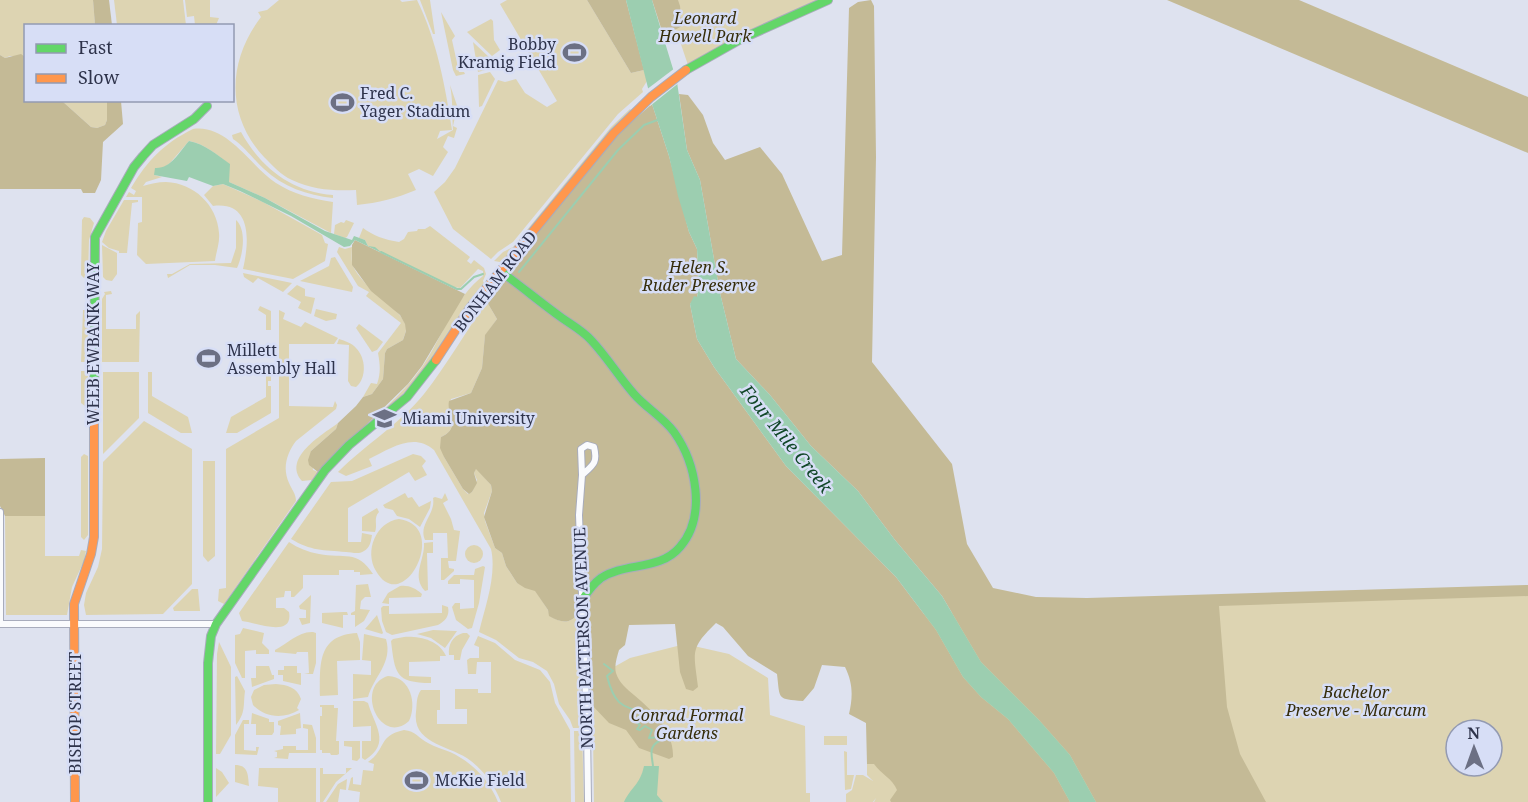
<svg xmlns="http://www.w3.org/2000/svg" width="1528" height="802" viewBox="0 0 1528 802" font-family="'Noto Serif',serif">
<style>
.green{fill:#ddd4b2;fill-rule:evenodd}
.forest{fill:#c4ba96}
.water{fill:#9cceb0}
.pier{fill:#dee2ef}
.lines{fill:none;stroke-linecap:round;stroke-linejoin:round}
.stream{stroke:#9cceb0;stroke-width:2}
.street-casing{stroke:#a8acbc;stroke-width:8}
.fast-casing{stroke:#a8acbc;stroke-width:10}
.slow-casing{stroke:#a8acbc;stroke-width:10}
.street{stroke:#fafbfd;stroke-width:6}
.fast{stroke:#63d668;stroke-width:8}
.slow{stroke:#ff974d;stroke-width:8}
.labels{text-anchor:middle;stroke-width:5;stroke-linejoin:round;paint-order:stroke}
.park-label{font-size:16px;font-style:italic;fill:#362d0a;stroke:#d7def6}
.poi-label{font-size:16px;fill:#2e334b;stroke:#d7def6;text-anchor:start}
.street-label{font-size:16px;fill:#2e334b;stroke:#d7def6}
.water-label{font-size:18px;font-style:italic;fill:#114728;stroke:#d7def6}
</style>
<rect width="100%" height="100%" fill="#dee2ef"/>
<g class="green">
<polygon points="0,0 93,0 95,25 26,26 25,57 10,56 5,58 0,55"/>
<polygon points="114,0 183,0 186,25 117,25"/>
<polygon points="185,0 210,0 210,17 219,18 216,25 195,25 194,16 187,17"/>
<path d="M279 0H400L402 2 417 0C437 41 445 85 452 130L440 131 437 139 453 130C452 115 453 100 450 85L461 117H455L453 126 457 128 454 138 448 136 443 147 448 152 433 176 419 169 408 174 416 190C397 198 378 203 357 205L356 190C334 191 313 190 292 180 281 175 272 165 264 157 225 115 228 60 261 17L258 12 267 10Z"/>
<polygon points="420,0 430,0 435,34 433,34"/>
<polygon points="507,0 587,0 631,73 644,70 647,81 642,89 643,92 618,114 513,242 498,252 491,259 453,229 434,192 445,182 455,168 498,80 505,82 516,79 525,93 547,107 557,101 500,4"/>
<polygon points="666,0 828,0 689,68"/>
<polygon points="441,12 455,36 452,40 459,72 464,72 465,74 456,76 453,70"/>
<polygon points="491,19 493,21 494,40 500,50 492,56 467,32"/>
<polygon points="473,42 491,59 489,69 478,72"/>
<polygon points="490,72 495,79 482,106 479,107 478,75"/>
<polygon points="62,101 107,101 107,120 105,125 97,128 91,127"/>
<polygon points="630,109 631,110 613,128 506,257 500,262 494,261 503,252 513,247 611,127"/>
<path d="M193 129C228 124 250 166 276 183 293 194 312 199 333 202L331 233 265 198 229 182V164C217 155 205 144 189 141L170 163 154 175 162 177 146 182 143 186C150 184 158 182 166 182 194 183 217 205 219 233 220 243 216 252 215 261L146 264 137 255 138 223 142 222V197H126L129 192 134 195 136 191 131 188C148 160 163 144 193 129Z"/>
<path d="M241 132C261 168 292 192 333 195V198C307 195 283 187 264 169 253 159 245 147 233 139L232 135Z"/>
<path d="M223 184 263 202 322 235 325 243 328 244 325 261 293 279 243 269C249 243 253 201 213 206L204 195 213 186Z"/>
<polygon points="124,200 138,200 138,202 132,203 127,253 119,253 119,251 109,248 102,242 106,231"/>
<polygon points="84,217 90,218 94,223 89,240 88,276 84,278 81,275 82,220"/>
<path d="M236 220C247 230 243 255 237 268L215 265H190L168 278 167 274H172L190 264 231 263 236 248Z"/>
<polygon points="346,220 354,223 347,237 345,238 334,234 335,225 341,222 344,223"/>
<path d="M430 226 470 257 467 261 471 264 474 260 484 268 486 274 483 281 484 283C461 311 443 343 421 373 400 401 370 423 344 445 371 420 401 397 422 367 442 338 455 297 483 276V271L478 269 460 288 454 287 368 246 365 240 359 238 363 228C372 235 385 240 399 242L404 239 408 232 417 231 418 229H425Z"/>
<polygon points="102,245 117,253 117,274 112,281 106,280 103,277"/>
<path d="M339 247 345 249 352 247C352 253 351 261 353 266 363 289 402 309 406 326 407 332 404 335 403 340L387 349 385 353 383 379 372 394 363 397 371 383 377 384C381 373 380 364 378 353L401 323 366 296 369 292 358 286 337 252Z"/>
<polygon points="335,257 353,287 352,292 300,281 329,266 331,258"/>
<polygon points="243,273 292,283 283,292 258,278 253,283 244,277"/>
<polygon points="297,285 305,289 305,296 315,298 311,314 298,308 301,302 287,294"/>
<polygon points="111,291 112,294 106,295 106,329 136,329 136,315 140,311 139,362 102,362 102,299 105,294 104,292"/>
<path d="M487 302 497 319 485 336 482 368 471 393 451 399C450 403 449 407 449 410 451 423 457 429 441 437L444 457 463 489 468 494 472 492 477 480 474 473 476 468 491 485 492 491 484 513 485 521 495 548 502 553 506 566 517 583 535 590 548 610 550 616C561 623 571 625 579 612L584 720 583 728H573L570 720 559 704 554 684 547 671 533 662 519 658 496 640 479 632C485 607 497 575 491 549L434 450C413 432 390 449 369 459L372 466 346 476 338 472C365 445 401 423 424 394 447 365 465 332 487 302Z"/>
<polygon points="260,306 271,311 271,330 266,330 266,315 258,310"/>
<polygon points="316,309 337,314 336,319 326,321 314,316"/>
<polygon points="83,310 86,310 88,313 88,362 81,362"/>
<polygon points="279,310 285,313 283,319 301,327 305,322 338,338 334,344 289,344 289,365 279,365"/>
<polygon points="359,324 383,342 377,350 372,352 356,328"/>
<path d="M339 339C345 341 352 343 356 348 366 358 367 378 356 387L351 386 348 381 349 345 337 344Z"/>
<polygon points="81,371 88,371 88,403 85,406 81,403"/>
<polygon points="266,371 271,372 271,381 268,381 268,386 271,386 271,413 237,433 226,433 231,417 266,397"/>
<polygon points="103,372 139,372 139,418 103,454"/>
<polygon points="148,372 152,372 152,396 188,417 192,433 181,433 148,413"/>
<path d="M279 373H289V406L333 407 335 401 337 405 336 409 296 441C287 453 282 468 289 483 292 490 296 494 296 501L224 604 218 601 219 589 226 588V449L279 418Z"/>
<polygon points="144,421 192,449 192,584 163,614 86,615 84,605 86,593 98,567 102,549 103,462"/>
<path d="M338 423 336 429 311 451 313 470 318 472 312 480 302 481C282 458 322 435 338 423Z"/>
<polygon points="84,454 88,456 88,535 84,540 81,537 81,457"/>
<path d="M413 454 421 456 426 461 422 466 427 475 415 481 409 472 348 508V542H361L362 533 372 535C371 541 370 548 364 551 358 555 352 552 346 552 323 550 311 551 291 539L331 482 352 481Z"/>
<polygon points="203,461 215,461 215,556 208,562 203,556"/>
<polygon points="405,493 408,498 412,497 419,507 431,501 430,508 420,527 409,519 397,516 393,510 385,508 383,505"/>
<path d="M445 493 448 500 443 503 451 519 454 530 460 531 456 561H448L449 568 454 569V571L444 580H441V558H448L447 533H433V540H425C418 524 436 514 433 498L435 497 442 499Z"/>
<path d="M377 508 379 512C373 518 378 525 375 532L362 531V517Z"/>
<polygon points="5,516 45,516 45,556 79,556 81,550 86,551 84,561 72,587 67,615 6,615"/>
<path d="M399 519C451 526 403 618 376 571 364 551 376 522 399 519Z"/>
<path d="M289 542C298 548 308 552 319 554 344 559 357 549 373 574L360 575V572H354V570H339V575H303V588L294 597H291V591H285L284 597 276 598V608H284L289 612C294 639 254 622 242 621L239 613Z"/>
<path d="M433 542V553H427L428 590 425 591C411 576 425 560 424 543Z"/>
<circle cx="474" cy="554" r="9"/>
<polygon points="483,566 485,567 479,603 472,628 468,629 456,620 452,607 455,603 460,603 460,609 474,608 474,580 460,579 460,584 448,584 448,581 454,575 474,575 475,569"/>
<polygon points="368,584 371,597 365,597 361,601 360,609 370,610 364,621 355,627 355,615 351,615 351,613 355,611 356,585"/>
<path d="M400 586C409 585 415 588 422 594L421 597 389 598V604L382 603 388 593Z"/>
<polygon points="192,589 198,589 200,611 174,611 173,608"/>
<polygon points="311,595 310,623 302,625 299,618 306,618 306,610 300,609 299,606"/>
<path d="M1528 595V802H874L876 798 873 802H846V794L852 790 856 775H863L873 781 867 775V764H873L851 616ZM1456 730H1492V766H1456Z"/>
<path d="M442 605 448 607C450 616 445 621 438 625L392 635 386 632 382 621 381 608 383 606H389V614L442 613Z"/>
<polygon points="343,612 347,612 348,615 343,615 343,628 322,623 322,613"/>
<polygon points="377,615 383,633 382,634 365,629"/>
<polygon points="243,628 264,633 262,643 269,650 269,654 256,654 256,650 245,651 245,678 242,678 235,663 235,635 240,634"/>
<polygon points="433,630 456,631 457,631 445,648 431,638 417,634"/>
<path d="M313 632 316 633V663L313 674H304L309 673 308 652H297L296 654 275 652V650C287 644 299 631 313 632Z"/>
<path d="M357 633 360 642V660L337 661 338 695 320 696C320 665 317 635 357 633Z"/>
<path d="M463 633H467L470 636 462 650 460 660H454V655H449C448 645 452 636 463 633Z"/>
<path d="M364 634 386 639C393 663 374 676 368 697L353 699V674L371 675V661L362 660Z"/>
<path d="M478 636 495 643 515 660 540 670 550 682 555 703 570 730 571 802H501C495 786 485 772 471 761 451 745 412 745 416 712 417 703 416 697 421 690H440V710H437V724H467V709H455V689H478V693H491V662H477L476 674H468L467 660 470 658H479V647L474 645Z"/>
<path d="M404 637C419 636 439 640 446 656H440V661L409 662V676L431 677V683C395 683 395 673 391 641L393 639Z"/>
<polygon points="219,642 231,667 231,735 220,754 216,754 217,654"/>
<polygon points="685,644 729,654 768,678 770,715 805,726 806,793 810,793 810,802 594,802 593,734 590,730 589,681 630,658"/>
<polygon points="256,666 269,666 272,675 274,675 274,679 252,687 251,678 256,678"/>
<polygon points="284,666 297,666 297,673 301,673 301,685 283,681 283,675 278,675 278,670 284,670"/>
<path d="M237 676 245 691C243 706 246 712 236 725L235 677Z"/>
<path d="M388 676C411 677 417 704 409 721 380 747 354 686 388 676Z"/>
<path d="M276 684C287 685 297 687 301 699L297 708 299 710C284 719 265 718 253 705L251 697 254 690 264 685Z"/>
<path d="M353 701H364L368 703C374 725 392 743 365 760L362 758V741H371V726L353 727Z"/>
<polygon points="320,705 334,705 334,708 338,708 336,741 339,741 339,754 337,755 331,755 330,753 322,753 322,750 320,750 320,716 322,716 322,707 320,707"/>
<polygon points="252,713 269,719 269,722 274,722 274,732 272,735 256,735 256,724 251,724"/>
<polygon points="300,713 301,728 296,729 296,734 280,735 281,726 278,725 278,721"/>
<polygon points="243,720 249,720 249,724 244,724 244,750 256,751 256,747 259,747 257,755 235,754 235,735"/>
<polygon points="303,724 312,725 316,738 316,753 289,753 288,759 274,758 277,757 277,752 274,751 283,749 283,746 296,746 296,750 308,750 308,729 303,728"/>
<path d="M404 730C416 731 418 738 428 743 435 747 443 749 450 752 472 762 489 780 498 802H359L360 792 348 790 351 778 353 777V784L361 785 363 770 373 771 374 764 368 762C387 749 377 736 404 730Z"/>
<polygon points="574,731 582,731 584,802 575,802"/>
<rect x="824" y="736" width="23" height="9"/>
<polygon points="344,741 360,741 360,758 357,761 352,760 352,747 344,746"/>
<polygon points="844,751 847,752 847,775 854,775 851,789 845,790"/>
<path d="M235 765C248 765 248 774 249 786L235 782Z"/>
<polygon points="216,768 222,772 229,783 216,797"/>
<polygon points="259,768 316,768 316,802 278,802 278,788 258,786"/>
<polygon points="320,768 323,768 323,774 346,774 346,768 352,768 336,782 323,802 320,802"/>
<polygon points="347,779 346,790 340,789 338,802 326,802 338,784"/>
</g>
<g class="forest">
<polygon points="93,0 109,0 112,25 95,25"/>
<polygon points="587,0 626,0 644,70 631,73"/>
<polygon points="652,0 678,0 680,6 682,26 671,32 662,31"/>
<polygon points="871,0 874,6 876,157 872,362 952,464 967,544 993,588 1036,597 1087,598 1528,585 1528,596 1219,606 1227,707 1240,754 1266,802 1096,802 1070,755 1039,720 981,662 942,596 895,540 858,491 811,446 770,395 736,359 720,293 700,180 687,150 679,94 688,95 703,115 713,143 725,160 760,147 782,174 822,261 842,255 849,8 858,2"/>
<polygon points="1167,0 1299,0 1528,97 1528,153"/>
<polygon points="21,54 25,57 26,100 62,101 91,127 97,128 105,125 107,120 107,101 121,101 123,124 103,142 101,180 95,193 83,193 81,189 0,189 0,55 5,58"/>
<path d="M652 104 669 156 689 232 697 249 699 287 697 297 690 304 697 339 714 367 786 466 896 577 936 630 963 677 981 697 1008 719 1054 773 1070 802H891L890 800 897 790C893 779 881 774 874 764H867L866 723 849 714C853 697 853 683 845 667L822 665 814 688 803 701C777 699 780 700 777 674L748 656 723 627 716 623C689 649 694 652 698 687L693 691 686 689 680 672 675 624 629 625 625 645 619 650C617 657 614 666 616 673 619 683 627 689 634 695 653 711 674 731 673 757L669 759 639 748 626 730 609 723 590 703 585 612H579C571 625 561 623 549 616L548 610 535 591 525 588 517 583 506 566 502 553 495 548 484 517 492 491 491 485 476 469 474 473 477 483 472 492 469 494 463 489 444 457 440 448 441 437C462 427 446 416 449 401L471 393 482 368 485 335 497 319 487 302 504 282 512 264 613 138Z"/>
<polygon points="355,240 465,294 422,366 408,384 318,472 309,465 308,460 311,451 336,429 338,423 356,406 363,397 372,394 383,379 385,353 387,349 403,340 406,331 405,324 400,315 371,291 352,265 352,245"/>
<polygon points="45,458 45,516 5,516 0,506 0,459"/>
</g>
<g class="water">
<polygon points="626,0 652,0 677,82 687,150 700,180 720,293 736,359 770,395 811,446 858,491 895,540 942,596 981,662 1039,720 1070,755 1096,802 1070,802 1054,773 1008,719 981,697 963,677 936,630 896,577 786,466 714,367 697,339 690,304 694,296 697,297 699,287 697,249 689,232 678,196 669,156 652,104"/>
<path d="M189 141C205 144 217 155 230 164L229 182 265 198 325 231 352 240 354 236 365 240 368 246 375 247 382 253 355 240 350 246 344 247 291 216 240 191 223 184 213 186 189 177 187 181 154 175 155 168C171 169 179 152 189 141Z"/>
<path d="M644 766H659L657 795 663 802H624C631 787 640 785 644 766Z"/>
</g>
<polygon class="pier" points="675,68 680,82 650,106 646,90"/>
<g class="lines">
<g class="stream">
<polyline points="381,252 457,289 461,289 474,277 483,274"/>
<polyline points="519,272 618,150 644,125 660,119"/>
<path d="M604 664 613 671 607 676C613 700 620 710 647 711L639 716 636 722 640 725 637 729 640 730 645 726 652 730 649 738 659 737V741C648 747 652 756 653 766"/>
</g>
<defs>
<g id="street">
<path d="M582 475 581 449 587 445 594 447C598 463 593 465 582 475L579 515 587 729 588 802"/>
<polyline points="0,512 0,624"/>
<polyline points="0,624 216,624"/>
</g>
<g id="fast">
<polyline points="686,70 741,39 828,0"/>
<path d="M500 271C521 286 541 303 562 318 572 325 583 331 591 340 607 357 619 377 634 394 646 408 663 417 674 432 696 463 707 516 680 547 660 571 625 562 601 578 593 584 588 591 583 599"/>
<polyline points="94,410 95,237 134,167 143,156 153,145 194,119 207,106"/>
<polyline points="208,802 208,663 211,636 216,624 325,470 349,445 407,397 436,360"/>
</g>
<g id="slow">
<polyline points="436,360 470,308 614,133 651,97 686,70"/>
<polyline points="75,802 74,604 91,554 94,537 94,410"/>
</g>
</defs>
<use href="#street" class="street-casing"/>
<use href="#fast" class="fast-casing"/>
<use href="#slow" class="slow-casing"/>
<use href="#street" class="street"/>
<use href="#fast" class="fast"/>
<use href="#slow" class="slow"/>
</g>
<defs>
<symbol id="stadium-bare" viewBox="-9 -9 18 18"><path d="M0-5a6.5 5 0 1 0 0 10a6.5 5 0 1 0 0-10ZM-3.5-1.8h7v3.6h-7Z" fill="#6c7084" stroke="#d7def6" stroke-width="2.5" paint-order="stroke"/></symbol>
<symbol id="university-bare" viewBox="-9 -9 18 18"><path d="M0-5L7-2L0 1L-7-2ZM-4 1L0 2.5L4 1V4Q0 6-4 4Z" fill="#6c7084" stroke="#d7def6" stroke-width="2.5" paint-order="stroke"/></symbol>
</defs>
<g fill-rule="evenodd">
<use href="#stadium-bare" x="558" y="36" width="33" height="33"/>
<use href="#stadium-bare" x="326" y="86" width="33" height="33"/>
<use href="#stadium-bare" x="192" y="342" width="33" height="33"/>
<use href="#university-bare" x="368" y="402" width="33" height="33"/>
<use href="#stadium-bare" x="400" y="764" width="33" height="33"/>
</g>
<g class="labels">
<g class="park-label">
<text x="705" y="24">Leonard<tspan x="705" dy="18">Howell Park</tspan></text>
<text x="699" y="273">Helen S.<tspan x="699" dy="18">Ruder Preserve</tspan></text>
<text x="1356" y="698">Bachelor<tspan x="1356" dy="18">Preserve - Marcum</tspan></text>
<text x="687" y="721">Conrad Formal<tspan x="687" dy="18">Gardens</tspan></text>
</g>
<g class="poi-label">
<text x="556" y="50" text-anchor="end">Bobby<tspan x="556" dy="18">Kramig Field</tspan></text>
<text x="360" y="99">Fred C.<tspan x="360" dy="18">Yager Stadium</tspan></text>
<text x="227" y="356">Millett<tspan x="227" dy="18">Assembly Hall</tspan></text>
<text x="402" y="424">Miami University</text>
<text x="435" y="786">McKie Field</text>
</g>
<g class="street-label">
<text transform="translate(495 281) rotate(-52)" y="6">BONHAM ROAD</text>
<text transform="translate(93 344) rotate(-90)" y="6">WEEB EWBANK WAY</text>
<text transform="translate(583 638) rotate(-92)" y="6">NORTH PATTERSON AVENUE</text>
<text transform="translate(75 713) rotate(-90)" y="6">BISHOP STREET</text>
</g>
<g class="water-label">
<text transform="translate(786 439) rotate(51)" y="6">Four Mile Creek</text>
</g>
</g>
<rect x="24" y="24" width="210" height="78" fill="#d7def6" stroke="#939ab2" stroke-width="1.5"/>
<rect x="36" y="44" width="30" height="9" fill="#63d668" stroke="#939ab2" stroke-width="1.5"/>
<text x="78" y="54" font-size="18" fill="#2e334b">Fast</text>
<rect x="36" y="74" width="30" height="9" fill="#ff974d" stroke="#939ab2" stroke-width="1.5"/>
<text x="78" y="84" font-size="18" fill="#2e334b">Slow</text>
<g transform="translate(1474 748) rotate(359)"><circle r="28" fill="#d7def6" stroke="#939ab2" stroke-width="1.5"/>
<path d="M0-4.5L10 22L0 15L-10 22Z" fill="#6c7084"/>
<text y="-9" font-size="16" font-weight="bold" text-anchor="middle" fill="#2e334b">N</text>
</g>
</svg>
